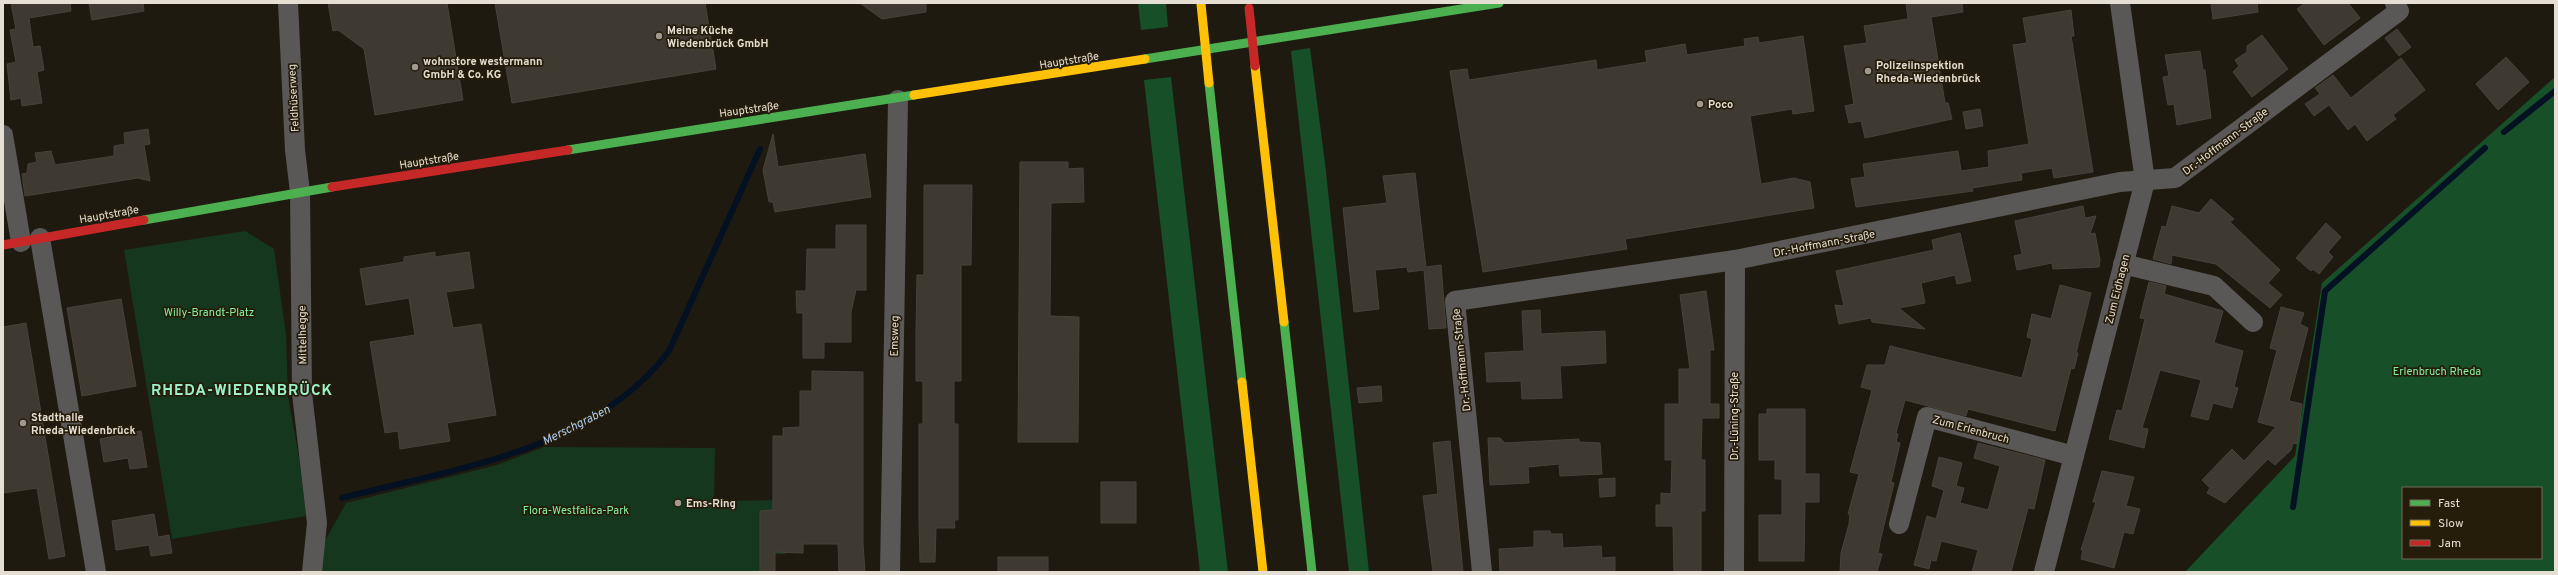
<svg xmlns="http://www.w3.org/2000/svg" width="2558" height="575" viewBox="0 0 2558 575" font-family="Overpass,sans-serif">
<style>
.green{fill:#15371e}
.forest{fill:#164f28;fill-rule:evenodd}
.lines{fill:none;stroke-linecap:round;stroke-linejoin:round}
.stream{stroke:#031122;stroke-width:6}
.building{fill:#3e3a31;stroke:#47433b}
.street{stroke:#5a5757;stroke-width:20}
.fast{stroke:#4caf50;stroke-width:9}
.slow{stroke:#ffc107;stroke-width:9}
.jam{stroke:#c62828;stroke-width:9}
.slow-bridge{stroke:#ffc107;stroke-width:9}
.jam-bridge{stroke:#c62828;stroke-width:9}
.poi-dot{fill:#a0998f;stroke:#251c0a;stroke-width:1.5}
.labels{text-anchor:middle;stroke-width:3.5;stroke-linejoin:round;paint-order:stroke}
.poi-label{font-size:11px;font-weight:bold;fill:#e5ded3;stroke:#251c0a;text-anchor:start}
.street-label{font-size:11px;fill:#e5ded3;stroke:#251c0a}
.park-label{font-size:11px;fill:#84f1a1;stroke:#251c0a}
.water-label{font-size:12px;font-style:italic;fill:#aecef1;stroke:#251c0a}
.district-label{font-size:15px;font-weight:bold;letter-spacing:1px;fill:#9bf1ca;stroke:#251c0a}
</style>
<rect width="100%" height="100%" fill="#1f1a10"/>
<g class="green">
<polygon points="245,231 274,249 286,335 288,396 300,463 306,516 172,539 124,250"/>
<polygon points="544,447 715,448 714,501 785,500 786,554 775,554 775,572 320,572 322,546 346,503 497,465"/>
</g>
<g class="forest">
<polygon points="1138,3 1166,3 1168,27 1141,30"/>
<polygon points="1310,48 1325,163 1369,572 1349,572 1291,51"/>
<polygon points="1171,77 1228,572 1200,572 1144,80"/>
<path d="M2555 77 2554 572H2185L2295 456 2322 283ZM2403 488H2541V558H2403Z"/>
</g>
<g class="lines">
<g class="stream">
<polyline points="2504,132 2555,91"/>
<path d="M342 498C457 468 593 451 669 351L760 149"/>
<polyline points="2293,507 2325,291 2485,148"/>
</g>
</g>
<g class="building">
<polygon points="11,3 70,3 71,11 29,18 33,47 40,46 44,70 37,72 42,103 22,106 21,98 11,100 7,64 16,62 10,30 16,29"/>
<polygon points="89,3 143,3 144,11 92,20"/>
<polygon points="328,3 447,3 463,100 375,115 364,49 338,30 333,31"/>
<polygon points="495,3 705,3 716,69 512,103"/>
<polygon points="860,3 926,3 926,12 882,19"/>
<polygon points="1906,3 1962,3 1963,12 1931,17 1945,103 1948,103 1952,119 1865,138 1861,121 1849,123 1845,106 1854,104 1844,46 1867,43 1864,26 1908,19"/>
<polygon points="2211,3 2257,3 2258,12 2213,19"/>
<polygon points="2305,3 2348,3 2360,18 2324,45 2297,9"/>
<polygon points="2071,10 2074,36 2071,36 2093,172 2054,178 2052,168 2021,173 2022,180 1972,188 1973,191 1856,207 1851,179 1865,177 1863,164 1958,151 1961,171 1989,167 1988,151 2029,144 2013,45 2027,43 2023,18"/>
<polygon points="2397,29 2411,47 2399,56 2385,38"/>
<polygon points="2262,35 2288,69 2252,97 2233,72 2239,66 2235,60 2247,52 2247,46"/>
<polygon points="1803,36 1814,111 1793,114 1792,109 1750,116 1761,184 1794,178 1810,182 1814,208 1625,239 1627,249 1483,272 1450,71 1467,69 1469,80 1596,60 1597,70 1647,62 1645,51 1685,44 1687,55 1745,46 1744,39 1758,37 1759,43"/>
<polygon points="2200,51 2203,70 2205,70 2211,118 2177,125 2174,104 2168,105 2163,77 2169,76 2165,55"/>
<polygon points="2506,57 2529,82 2498,110 2476,84"/>
<polygon points="2401,58 2425,90 2393,115 2396,119 2367,141 2355,124 2348,130 2329,105 2314,116 2305,104 2320,94 2315,88 2333,75 2351,98"/>
<polygon points="1980,109 1983,126 1966,129 1963,112"/>
<polygon points="148,129 150,144 144,145 150,181 138,178 25,196 22,174 27,173 28,164 37,162 35,153 51,151 55,165 114,156 114,146 125,144 124,133"/>
<polygon points="773,134 778,167 865,154 871,197 775,212 773,202 769,202 763,170"/>
<polygon points="1020,162 1068,162 1068,169 1083,168 1084,202 1051,203 1050,316 1079,317 1078,442 1018,442"/>
<polygon points="1415,173 1426,267 1441,265 1446,328 1429,329 1424,270 1408,272 1407,267 1375,270 1379,309 1354,312 1343,208 1387,203 1383,176"/>
<polygon points="924,185 972,185 971,265 961,265 961,381 954,381 954,424 958,424 958,520 954,520 955,528 936,528 935,562 920,562 919,520 919,424 923,424 923,381 916,381 916,332 917,275 924,275"/>
<polygon points="2211,199 2234,219 2230,222 2280,270 2268,283 2282,295 2270,308 2216,264 2172,255 2171,264 2153,259 2162,226 2166,227 2172,206 2199,213"/>
<polygon points="2083,206 2085,218 2096,216 2090,234 2095,233 2100,260 2099,267 2053,269 2052,263 2017,270 2014,256 2022,254 2015,221"/>
<polygon points="2326,223 2341,237 2328,252 2333,257 2319,274 2313,269 2311,271 2296,258"/>
<polygon points="836,225 866,225 866,290 856,290 851,312 851,342 824,342 824,358 803,358 803,313 797,313 796,291 806,291 807,249 836,249"/>
<polygon points="1960,233 1971,281 1957,284 1955,275 1921,283 1925,303 1899,308 1925,329 1872,322 1871,318 1839,324 1835,305 1844,306 1836,271 1934,250 1932,240"/>
<polygon points="435,252 435,257 469,252 474,288 446,292 453,328 481,324 496,415 447,423 450,441 400,449 398,431 385,433 370,342 415,335 409,298 366,305 360,269 404,262 404,257"/>
<polygon points="2149,282 2166,286 2164,294 2223,311 2214,343 2243,351 2234,387 2238,388 2232,408 2213,403 2208,420 2191,416 2201,380 2160,370 2142,428 2148,429 2144,448 2109,439 2117,410 2122,411 2134,364 2145,319 2140,318"/>
<polygon points="2060,285 2091,293 2076,353 2078,353 2074,369 2071,368 2055,431 1968,409 1966,416 1905,400 1896,433 1898,434 1896,442 1900,443 1891,482 1894,483 1880,542 1878,553 1882,554 1877,572 1840,572 1841,553 1849,524 1850,514 1848,514 1859,474 1850,472 1872,390 1861,387 1867,365 1885,365 1890,346 2022,378 2032,339 2027,337 2032,314 2051,319"/>
<polygon points="1706,291 1714,350 1710,350 1710,404 1719,404 1719,418 1702,418 1701,460 1705,460 1705,511 1701,511 1701,572 1674,572 1673,526 1656,526 1656,505 1661,505 1661,493 1671,494 1672,460 1665,460 1665,404 1679,404 1679,369 1690,369 1680,295"/>
<polygon points="121,299 136,386 82,396 67,308"/>
<polygon points="2281,307 2304,313 2300,324 2308,328 2289,401 2302,404 2297,444 2293,443 2291,450 2275,465 2268,459 2225,503 2207,493 2210,488 2202,480 2232,449 2244,461 2276,427 2258,422 2277,350 2270,348"/>
<polygon points="1540,310 1541,334 1605,331 1606,363 1560,366 1562,398 1522,399 1521,381 1487,382 1485,353 1524,351 1522,311"/>
<polygon points="26,323 65,556 49,559 37,488 3,493 3,327"/>
<polygon points="812,371 863,372 863,544 865,572 839,572 838,544 803,544 803,553 775,552 775,572 760,572 760,511 773,510 773,436 783,436 783,428 800,427 800,391 812,391"/>
<polygon points="1381,386 1382,401 1359,403 1357,388"/>
<polygon points="1767,409 1805,409 1805,474 1819,474 1819,502 1805,502 1804,561 1759,561 1759,515 1782,515 1782,479 1775,479 1775,460 1759,460 1759,414 1767,414"/>
<polygon points="141,431 147,467 130,469 128,458 104,462 100,439"/>
<polygon points="1488,438 1500,438 1505,443 1579,439 1579,442 1600,443 1602,474 1560,476 1559,464 1528,467 1529,483 1490,485"/>
<polygon points="1450,441 1463,572 1433,572 1423,496 1438,494 1433,443"/>
<polygon points="1978,443 2045,460 2034,509 2028,508 2011,572 1972,572 1978,550 1941,541 1936,561 1931,560 1929,569 1914,565 1927,516 1936,519 1944,490 1932,486 1939,457 1962,463 1956,486 1964,488 1960,503 1988,510 2000,466 1974,458"/>
<polygon points="2102,471 2134,477 2126,506 2140,509 2133,534 2124,532 2114,568 2081,559 2083,550 2081,550 2096,502 2093,502"/>
<polygon points="1615,478 1615,496 1600,497 1599,479"/>
<rect x="1101" y="482" width="35" height="41"/>
<polygon points="154,514 158,537 169,535 172,553 151,556 149,545 116,550 112,521"/>
<polygon points="1534,531 1550,531 1551,534 1562,534 1563,548 1601,546 1602,558 1615,557 1615,572 1500,572 1499,549 1534,547"/>
<rect x="998" y="557" width="50" height="15"/>
</g>
<g class="lines">
<g class="street">
<polyline points="288,3 295,150 300,192 302,393 317,523 312,572"/>
<polyline points="3,135 21,242"/>
<polyline points="40,238 96,572"/>
<polyline points="2123,264 2214,286 2253,322"/>
<polyline points="1899,524 1927,417 2074,456"/>
<polyline points="890,572 898,100"/>
<polyline points="1482,572 1455,301 1735,260 2120,182 2175,178 2399,11 2395,3"/>
<polyline points="1734,572 1735,260"/>
<polyline points="2044,572 2145,181 2120,3"/>
</g>
<g class="fast">
<polyline points="1145,59 1499,3"/>
<polyline points="1209,83 1242,382"/>
<polyline points="568,150 914,95"/>
<polyline points="144,220 332,187"/>
<polyline points="1284,322 1312,572"/>
</g>
<g class="slow">
<polyline points="1255,66 1284,322"/>
<polyline points="914,95 1145,59"/>
<polyline points="1242,382 1263,572"/>
</g>
<g class="jam">
<polyline points="332,187 568,150"/>
<polyline points="3,245 144,220"/>
</g>
<polyline class="slow-bridge" points="1201,4 1209,83"/>
<polyline class="jam-bridge" points="1249,8 1255,66"/>
</g>
<g class="poi-dot">
<circle cx="659" cy="36" r="4"/>
<circle cx="415" cy="67" r="4"/>
<circle cx="1868" cy="71" r="4"/>
<circle cx="1700" cy="104" r="4"/>
<circle cx="23" cy="423" r="4"/>
<circle cx="678" cy="503" r="4"/>
</g>
<g class="labels">
<g class="poi-label">
<text x="667" y="34">Meine Küche<tspan x="667" dy="13">Wiedenbrück GmbH</tspan></text>
<text x="423" y="65">wohnstore westermann<tspan x="423" dy="13">GmbH &amp; Co. KG</tspan></text>
<text x="1876" y="69">Polizeiinspektion<tspan x="1876" dy="13">Rheda-Wiedenbrück</tspan></text>
<text x="1708" y="108">Poco</text>
<text x="31" y="421">Stadthalle<tspan x="31" dy="13">Rheda-Wiedenbrück</tspan></text>
<text x="686" y="507">Ems-Ring</text>
</g>
<g class="street-label">
<text transform="translate(1069 60) rotate(-9)" y="4">Hauptstraße</text>
<text transform="translate(293 98) rotate(-93)" y="4">Feldhüserweg</text>
<text transform="translate(749 109) rotate(-8)" y="4">Hauptstraße</text>
<text transform="translate(2225 141) rotate(-37)" y="4">Dr.-Hoffmann-Straße</text>
<text transform="translate(429 160) rotate(-9)" y="4">Hauptstraße</text>
<text transform="translate(109 214) rotate(-10)" y="4">Hauptstraße</text>
<text transform="translate(1824 243) rotate(-11)" y="4">Dr.-Hoffmann-Straße</text>
<text transform="translate(2117 289) rotate(-76)" y="4">Zum Eidhagen</text>
<text transform="translate(302 335) rotate(-91)" y="4">Mittelhegge</text>
<text transform="translate(894 336) rotate(-89)" y="4">Emsweg</text>
<text transform="translate(1461 360) rotate(-96)" y="4">Dr.-Hoffmann-Straße</text>
<text transform="translate(1734 416) rotate(-90)" y="4">Dr.-Lüning-Straße</text>
<text transform="translate(1971 429) rotate(15)" y="4">Zum Erlenbruch</text>
</g>
<g class="park-label">
<text x="209" y="316">Willy-Brandt-Platz</text>
<text x="2437" y="375">Erlenbruch Rheda</text>
<text x="576" y="514">Flora-Westfalica-Park</text>
</g>
<g class="water-label">
<text transform="translate(576 425) rotate(-27)" y="4">Merschgraben</text>
</g>
<g class="district-label">
<text x="242" y="395">RHEDA-WIEDENBRÜCK</text>
</g>
</g>
<rect width="2558" height="575" fill="none" stroke="#e5ded3" stroke-width="8"/>
<rect x="2402" y="487" width="140" height="72" fill="#251c0a" stroke="#726a5a"/>
<rect x="2410" y="500" width="20" height="6" fill="#4caf50" stroke="#726a5a"/>
<text x="2438" y="507" font-size="12" fill="#e5ded3">Fast</text>
<rect x="2410" y="520" width="20" height="6" fill="#ffc107" stroke="#726a5a"/>
<text x="2438" y="527" font-size="12" fill="#e5ded3">Slow</text>
<rect x="2410" y="540" width="20" height="6" fill="#c62828" stroke="#726a5a"/>
<text x="2438" y="547" font-size="12" fill="#e5ded3">Jam</text>
</svg>
